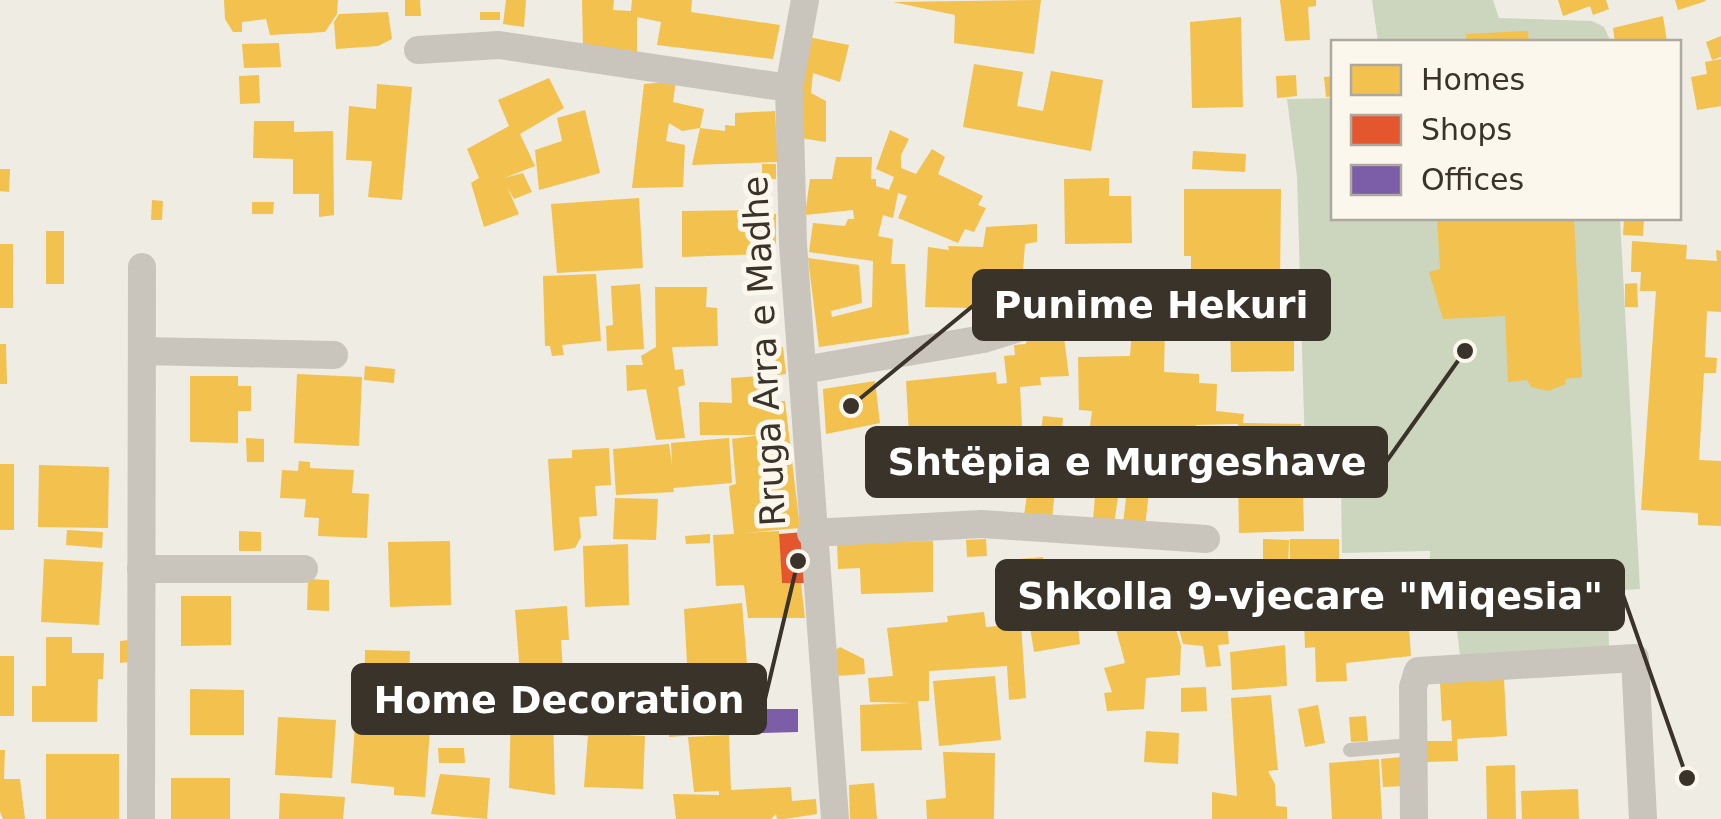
<svg xmlns="http://www.w3.org/2000/svg" width="1721" height="819" viewBox="0 0 1721 819" font-family="'DejaVu Sans',sans-serif">
<style>
.green{fill:#ccd6be}
.homes{fill:#f2c14e}
.shops{fill:#e4572e}
.offices{fill:#7b5ea7}
.lines{fill:none;stroke-linecap:round;stroke-linejoin:round}
.service{stroke:#c9c5bc;stroke-width:14}
.minor{stroke:#c9c5bc;stroke-width:28}
.labels{text-anchor:middle;stroke-width:10;stroke-linejoin:round;paint-order:stroke}
.street-label{font-size:35px;fill:#3a332a;stroke:#fbf7ec}
.leader{fill:none;stroke:#3a332a;stroke-width:4}
.callout-dot{fill:#3a332a;stroke:#fbf7ec;stroke-width:4}
.callout{fill:#3a332a;stroke:#3a332a;stroke-width:4}
.callout-label{font-size:38px;text-anchor:middle;font-weight:bold;fill:#fff}
</style>
<rect width="100%" height="100%" fill="#efece4"/>
<g class="green">
<polygon points="1372,0 1493,0 1499,18 1592,21 1604,27 1611,42 1378,42"/>
<polygon points="1333,98 1334,218 1620,218 1640,589 1608,591 1609,651 1460,656 1453,597 1429,593 1430,551 1342,553 1341,486 1306,485 1297,176 1287,99"/>
</g>
<g class="homes">
<polygon points="224,0 338,0 337,14 325,32 270,35 266,19 242,22 242,32 233,32 225,19"/>
<polygon points="405,0 420,0 421,16 405,16"/>
<polygon points="506,0 526,0 524,27 503,24"/>
<polygon points="582,0 614,0 613,10 631,11 632,0 692,0 691,12 780,25 773,59 657,45 661,22 637,17 637,54 583,46"/>
<polygon points="1041,0 1034,54 954,43 955,15 893,2"/>
<polygon points="1280,0 1316,0 1316,6 1308,7 1310,40 1285,41"/>
<polygon points="1558,0 1606,0 1609,9 1593,15 1590,6 1563,16"/>
<polygon points="1675,0 1705,0 1706,1 1678,10"/>
<polygon points="388,12 392,39 378,46 336,49 334,22 339,14"/>
<rect x="480" y="12" width="20" height="8"/>
<polygon points="1663,16 1667,42 1615,42 1613,28"/>
<polygon points="1241,17 1243,107 1192,108 1190,22"/>
<polygon points="1528,31 1529,42 1467,42 1466,34"/>
<polygon points="1721,36 1721,57 1712,60 1706,42"/>
<polygon points="808,37 849,45 840,82 813,73 811,93 826,101 826,142 801,138 800,89"/>
<polygon points="279,43 281,67 244,68 242,44"/>
<polygon points="1721,59 1721,106 1697,110 1691,77 1707,74 1705,62"/>
<polygon points="974,64 1023,72 1017,106 1043,111 1051,71 1103,80 1091,151 963,127"/>
<polygon points="259,75 260,103 240,104 239,76"/>
<polygon points="1296,75 1297,96 1277,98 1276,76"/>
<polygon points="1334,76 1334,96 1326,97 1324,77"/>
<polygon points="549,78 564,108 520,134 535,166 504,178 523,173 532,192 514,199 507,187 519,214 484,227 471,183 479,178 467,149 509,126 498,100"/>
<polygon points="676,81 673,102 704,109 700,128 725,131 725,125 735,126 735,113 775,111 778,162 692,165 700,128 682,131 669,123 666,141 685,145 683,187 632,188 644,84"/>
<polygon points="377,84 412,87 402,200 368,197 372,161 346,160 349,106 376,109"/>
<polygon points="585,110 600,173 539,190 535,150 562,141 557,118"/>
<polygon points="254,121 294,121 294,132 333,131 334,215 319,217 319,194 293,194 293,159 253,158"/>
<polygon points="890,130 909,139 901,155 901,168 916,174 932,149 945,157 938,174 983,196 978,205 986,208 974,232 965,229 958,243 898,218 907,196 898,193 893,218 883,215 878,236 893,239 891,264 905,264 909,334 819,347 808,258 859,265 862,303 831,311 832,317 872,307 873,261 809,252 813,223 845,226 848,219 854,219 853,210 805,215 810,179 832,179 836,157 872,157 871,179 876,179 876,186 889,190 894,177 876,169"/>
<polygon points="1193,151 1246,154 1245,172 1192,169"/>
<rect x="762" y="164" width="14" height="15"/>
<polygon points="0,169 10,169 9,192 0,191"/>
<polygon points="1109,178 1109,196 1131,196 1132,243 1065,244 1064,179"/>
<polygon points="1184,189 1281,189 1280,282 1191,282 1191,256 1184,256"/>
<polygon points="639,198 643,268 557,273 551,204"/>
<polygon points="152,200 163,201 162,220 151,220"/>
<polygon points="252,202 274,202 273,214 252,214"/>
<polygon points="761,210 761,214 776,214 776,245 761,245 761,254 682,257 682,211"/>
<polygon points="1437,218 1574,218 1582,377 1565,379 1566,384 1548,391 1531,387 1527,380 1508,382 1505,316 1443,319 1429,272 1440,269"/>
<polygon points="1624,218 1644,218 1643,236 1623,235"/>
<polygon points="1037,224 1037,242 1025,244 1020,309 925,307 928,247 949,250 948,246 983,247 986,227"/>
<rect x="46" y="231" width="18" height="53"/>
<polygon points="1632,241 1687,245 1686,259 1717,261 1716,250 1721,251 1721,312 1707,311 1705,357 1717,358 1716,373 1704,373 1699,460 1721,461 1721,526 1698,525 1698,513 1641,510 1656,291 1640,291 1641,272 1631,272"/>
<rect x="0" y="244" width="13" height="64"/>
<polygon points="596,274 601,341 562,345 564,355 552,356 550,346 545,346 543,276"/>
<polygon points="1637,283 1638,307 1625,307 1625,284"/>
<polygon points="640,284 644,349 607,351 606,326 613,325 611,286"/>
<polygon points="655,287 707,287 706,307 717,308 718,346 672,347 675,370 683,369 685,385 678,387 685,438 656,440 646,389 627,391 626,365 643,365 641,356 656,347"/>
<polygon points="1281,311 1280,332 1294,331 1294,371 1231,372 1230,312"/>
<polygon points="1062,322 1069,376 1040,377 1041,385 1020,387 1023,445 1059,451 1052,519 1024,516 1030,471 1018,471 1016,489 982,488 983,450 966,451 964,432 949,433 951,459 936,459 934,449 910,451 906,381 996,372 997,384 1007,383 1004,356 1015,355 1014,345 1026,344 1028,328"/>
<polygon points="1165,328 1164,372 1199,374 1199,383 1217,384 1216,411 1244,414 1243,423 1301,424 1301,452 1289,453 1289,465 1277,465 1278,476 1287,476 1287,489 1303,489 1304,531 1239,533 1238,478 1253,477 1252,466 1240,467 1238,424 1196,425 1196,468 1188,497 1164,494 1167,472 1156,465 1159,432 1125,429 1123,439 1089,434 1092,411 1079,410 1078,357 1130,356 1132,330"/>
<polygon points="0,344 6,344 7,384 0,384"/>
<polygon points="783,347 786,374 777,375 774,348"/>
<polygon points="365,366 395,369 394,383 364,380"/>
<polygon points="297,374 362,377 359,446 294,443"/>
<polygon points="190,376 238,376 238,386 251,386 251,411 238,411 238,443 190,442"/>
<polygon points="760,376 760,402 785,401 800,528 743,533 779,531 782,583 801,583 805,618 748,618 744,585 716,586 713,535 734,534 729,486 736,484 732,439 761,435 700,435 699,402 732,403 731,378"/>
<polygon points="875,381 880,423 826,434 823,389"/>
<polygon points="1043,416 1063,418 1061,439 1040,438"/>
<polygon points="1222,427 1220,449 1203,450 1202,430"/>
<polygon points="246,438 264,439 264,462 247,462"/>
<polygon points="729,438 732,483 673,488 674,492 616,495 613,449 669,444 672,465 671,443"/>
<polygon points="609,448 611,485 595,486 597,516 579,517 581,537 575,548 554,551 548,459 572,458 572,450"/>
<polygon points="1069,457 1090,458 1087,496 1067,494"/>
<polygon points="299,461 310,462 310,468 354,470 352,493 369,494 367,538 318,536 319,518 304,517 306,499 280,498 282,470 298,471"/>
<polygon points="1130,463 1152,466 1145,527 1123,524"/>
<rect x="0" y="464" width="14" height="66"/>
<polygon points="39,465 109,467 108,528 38,527"/>
<polygon points="1096,482 1120,484 1114,524 1093,521"/>
<polygon points="615,498 658,499 656,540 613,539"/>
<polygon points="67,530 103,532 102,548 66,545"/>
<polygon points="239,531 261,532 261,551 239,551"/>
<polygon points="710,534 710,543 686,544 685,536"/>
<polygon points="986,539 987,556 967,557 966,540"/>
<polygon points="1263,539 1289,540 1287,605 1262,604 1263,577 1256,577 1256,565 1263,565"/>
<polygon points="1290,539 1339,539 1339,590 1290,595"/>
<polygon points="450,541 451,605 390,607 388,542"/>
<polygon points="933,541 933,592 861,594 860,568 838,569 837,543"/>
<polygon points="628,544 629,605 585,607 583,546"/>
<polygon points="1043,557 1047,589 1096,583 1101,616 1077,619 1080,644 1034,652 1019,559"/>
<polygon points="44,559 103,562 99,625 41,622"/>
<polygon points="1392,571 1395,628 1409,627 1411,656 1346,663 1347,681 1316,682 1315,647 1305,648 1304,622 1314,622 1313,598 1354,596 1353,573"/>
<polygon points="1223,577 1229,644 1218,645 1221,666 1206,667 1203,646 1183,644 1167,586"/>
<polygon points="308,579 329,580 329,611 307,610"/>
<polygon points="1162,584 1181,646 1180,675 1146,678 1144,709 1107,711 1104,693 1112,692 1104,668 1125,663 1114,622 1123,619 1127,627 1138,622 1134,613 1142,610 1137,593"/>
<polygon points="181,596 231,596 231,645 181,646"/>
<polygon points="742,603 748,677 688,681 684,609"/>
<polygon points="567,606 569,640 561,640 563,671 520,674 515,610"/>
<polygon points="984,612 986,627 1021,624 1026,698 1009,700 1007,666 929,671 929,701 918,701 922,750 861,751 860,705 911,703 870,702 868,678 893,676 887,628 948,622 947,616"/>
<polygon points="46,637 72,637 72,653 104,653 103,679 98,679 97,722 32,722 32,686 46,686"/>
<polygon points="128,640 128,662 120,663 120,641"/>
<polygon points="1285,645 1287,686 1232,690 1230,652"/>
<polygon points="840,647 864,659 865,674 836,676 834,651"/>
<polygon points="365,650 410,651 408,718 364,717"/>
<rect x="0" y="656" width="14" height="60"/>
<polygon points="995,676 1001,740 939,746 933,681"/>
<polygon points="1504,679 1507,736 1457,739 1458,761 1425,762 1425,741 1452,741 1451,720 1442,721 1440,682"/>
<polygon points="559,687 626,690 626,735 645,736 643,789 584,787 588,736 557,733"/>
<polygon points="1206,687 1207,711 1181,712 1181,688"/>
<polygon points="190,689 244,690 244,735 190,735"/>
<polygon points="666,690 710,693 714,711 692,711 695,735 669,737"/>
<polygon points="1271,695 1278,770 1268,771 1275,784 1276,806 1287,807 1287,819 1212,819 1212,792 1237,796 1231,698"/>
<polygon points="1318,705 1325,743 1305,747 1298,709"/>
<polygon points="511,712 553,713 555,795 509,788"/>
<polygon points="1366,716 1368,741 1351,742 1349,717"/>
<polygon points="278,717 336,720 332,778 275,775"/>
<polygon points="355,725 430,730 425,797 394,795 394,787 351,783"/>
<polygon points="1146,731 1179,733 1178,764 1144,762"/>
<polygon points="729,735 731,790 791,787 792,801 816,799 817,814 785,819 777,819 776,814 771,819 676,819 673,794 719,795 719,791 694,792 688,737"/>
<polygon points="438,748 464,748 465,763 439,763"/>
<polygon points="0,750 5,750 4,779 20,779 25,819 3,819 0,812"/>
<polygon points="943,752 995,753 994,819 927,819 926,800 946,798"/>
<rect x="46" y="754" width="73" height="65"/>
<polygon points="1402,757 1404,786 1383,787 1381,759"/>
<polygon points="1379,759 1382,819 1332,819 1329,763"/>
<polygon points="1515,765 1516,819 1487,819 1486,766"/>
<polygon points="440,774 490,778 487,819 431,814"/>
<rect x="171" y="778" width="59" height="41"/>
<polygon points="874,783 877,819 850,819 849,785"/>
<polygon points="1578,789 1579,819 1522,819 1521,791"/>
<polygon points="280,793 345,797 343,819 279,819"/>
</g>
<polygon class="shops" points="804,532 808,583 782,583 779,534"/>
<polygon class="offices" points="760,709 798,709 798,732 760,733"/>
<g class="lines">
<polyline class="service" points="1350,750 1411,745"/>
<g class="minor">
<polyline points="805,0 789,88 793,244 835,819"/>
<polyline points="418,50 499,45 789,88"/>
<polyline points="142,351 334,355"/>
<polyline points="803,370 983,339 1065,314 1124,309"/>
<polyline points="811,533 982,524 1206,539"/>
<polyline points="141,569 304,569"/>
<polyline points="141,819 142,267"/>
<polyline points="1414,819 1413,687 1418,671 1635,658 1643,819"/>
</g>
</g>
<g class="labels">
<g class="street-label">
<text transform="translate(764 351) rotate(-93)" y="12">Rruga Arra e Madhe</text>
</g>
</g>
<path class="leader" d="M851 406L974 305M1465 351L1386 462M1687 778L1623 595M798 561L765 699"/>
<g class="callout-dot">
<circle cx="851" cy="406" r="10"/>
<circle cx="1465" cy="351" r="10"/>
<circle cx="1687" cy="778" r="10"/>
<circle cx="798" cy="561" r="10"/>
</g>
<g class="callout">
<rect x="974" y="271" width="355" height="68" rx="10"/>
<rect x="867" y="428" width="519" height="68" rx="10"/>
<rect x="997" y="561" width="626" height="68" rx="10"/>
<rect x="353" y="665" width="412" height="68" rx="10"/>
</g>
<g class="callout-label">
<text x="1151" y="318">Punime Hekuri</text>
<text x="1127" y="475">Shtëpia e Murgeshave</text>
<text x="1310" y="609">Shkolla 9-vjecare "Miqesia"</text>
<text x="559" y="713">Home Decoration</text>
</g>
<rect x="1331" y="40" width="350" height="180" fill="#fbf7ec" stroke="#aea99e" stroke-width="2.5"/>
<rect x="1351" y="65" width="50" height="30" fill="#f2c14e" stroke="#aea99e" stroke-width="2.5"/>
<text x="1421" y="90" font-size="30" fill="#3a332a">Homes</text>
<rect x="1351" y="115" width="50" height="30" fill="#e4572e" stroke="#aea99e" stroke-width="2.5"/>
<text x="1421" y="140" font-size="30" fill="#3a332a">Shops</text>
<rect x="1351" y="165" width="50" height="30" fill="#7b5ea7" stroke="#aea99e" stroke-width="2.5"/>
<text x="1421" y="190" font-size="30" fill="#3a332a">Offices</text>
</svg>
